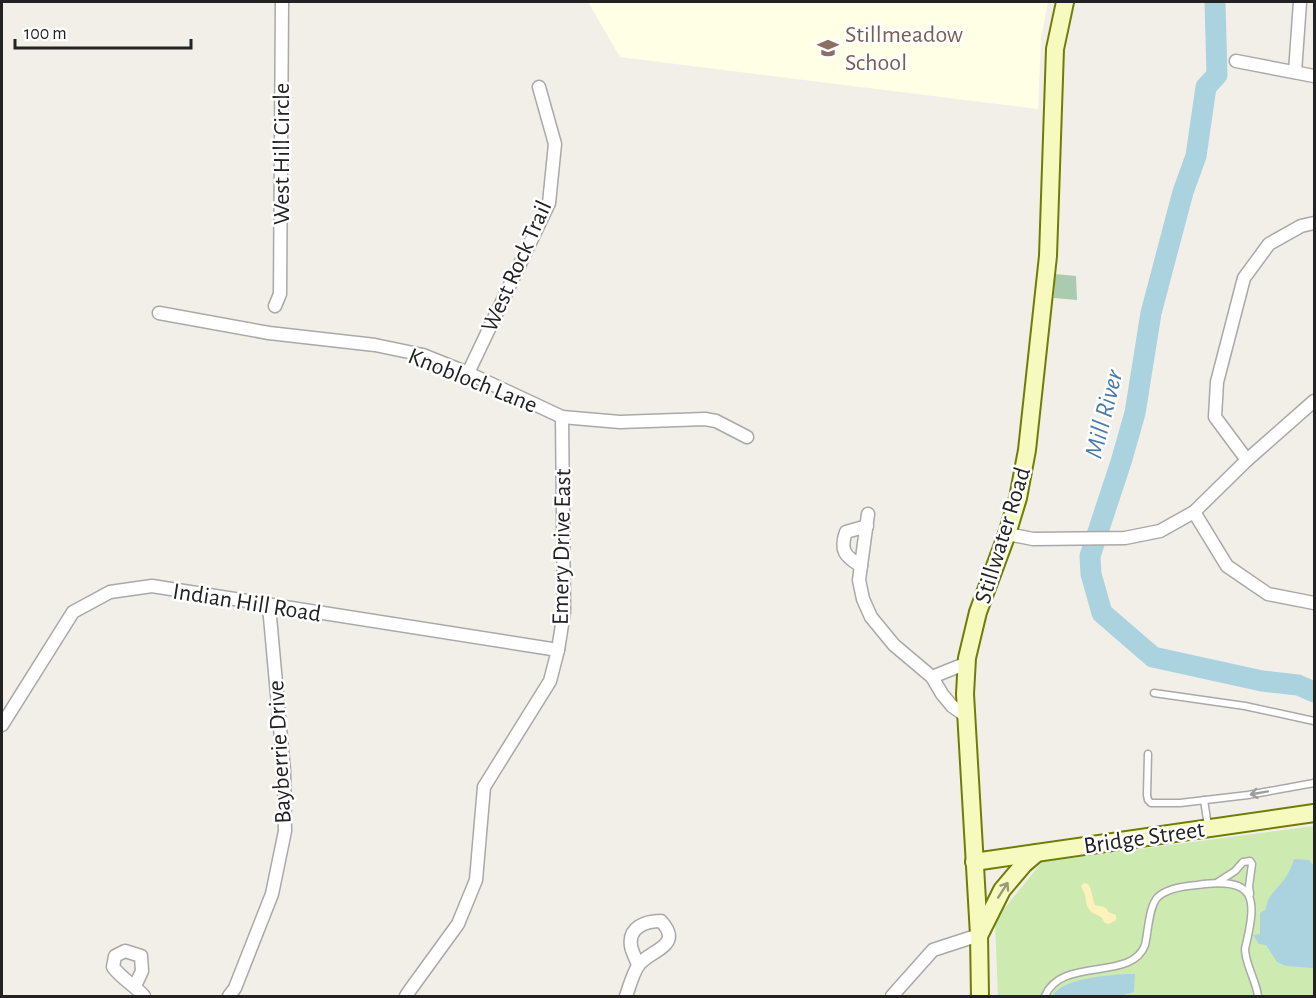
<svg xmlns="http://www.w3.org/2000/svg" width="1316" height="998" viewBox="0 0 1316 998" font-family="'Alegreya Sans',sans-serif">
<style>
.education{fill:#ffffe5}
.grass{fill:#cdebb0}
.sand{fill:#fff1ba}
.cemetery{fill:#aacbaf}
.water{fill:#aad3df}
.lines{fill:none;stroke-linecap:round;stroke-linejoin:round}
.river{stroke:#aad3df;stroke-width:21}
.lane-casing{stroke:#a9a9a9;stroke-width:9}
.street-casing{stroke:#a9a9a9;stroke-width:15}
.secondary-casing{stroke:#707d05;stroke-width:20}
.lane{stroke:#fff;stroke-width:6}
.street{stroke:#fff;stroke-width:12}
.secondary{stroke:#f7fabf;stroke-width:16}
.oneway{stroke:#9c9c9c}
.oneway2{stroke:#979978}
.labels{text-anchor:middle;stroke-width:5;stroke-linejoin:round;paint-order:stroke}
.education-label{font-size:24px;fill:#785e54;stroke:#fff;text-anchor:start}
.street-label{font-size:24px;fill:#222;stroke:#fff}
.water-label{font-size:26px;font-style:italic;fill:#4a7aab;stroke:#fff}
</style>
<rect width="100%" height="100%" fill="#f2efe9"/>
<polygon class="education" points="588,2 1048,2 1041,38 1038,109 620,57"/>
<polygon class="grass" points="1314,826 1314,996 998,996 995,920 1042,862"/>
<path class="sand" d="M1084 883 1088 884C1092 889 1092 899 1095 905L1104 907 1107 909 1108 912 1116 915V920L1109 924 1105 923 1101 917 1091 912 1087 906 1085 895 1081 886Z"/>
<polygon class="cemetery" points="1055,274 1076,276 1077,300 1054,298"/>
<g class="water">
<path d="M1294 859 1309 860 1312 864 1314 865V967L1313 968 1286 966 1277 962 1266 945 1259 944 1253 935 1260 934V913L1266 909C1266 898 1276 890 1283 881 1288 874 1292 867 1294 859Z"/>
<path d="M1125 974H1135L1134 992 1120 996H1052C1064 978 1104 976 1125 974Z"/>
</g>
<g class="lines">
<polyline class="river" points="1215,2 1217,75 1206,87 1196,156 1183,192 1151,313 1135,413 1121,462 1090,556 1091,574 1102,613 1153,657 1262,681 1298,685 1314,692"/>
<defs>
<g id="lane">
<polyline points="1154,693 1245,706 1314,721"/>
<polyline points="1148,754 1147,795 1148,800 1151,803 1180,803 1248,795 1314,783"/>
<polyline points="1204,800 1208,826"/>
<polyline points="1218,882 1235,871 1243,862 1250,861 1252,864 1249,886 1250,894"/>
<path d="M1045 996C1061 956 1132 982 1145 945 1148 933 1149 905 1158 897 1167 888 1185 886 1197 885 1258 876 1257 899 1245 949 1245 964 1256 980 1258 996"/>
</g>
<g id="street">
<polyline points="1236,61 1314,76"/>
<polyline points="1295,72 1300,2"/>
<polyline points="275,306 280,294 282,2"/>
<polyline points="159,313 269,333 375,345 423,355 468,373 562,417 620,422 705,419 716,421 747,437"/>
<polyline points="468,373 549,203 555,144 539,87"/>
<polyline points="1247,460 1215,417 1217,382 1244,278 1269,244 1301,226 1314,223"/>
<polyline points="1194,512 1227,566 1268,594 1314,603"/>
<polyline points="868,514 859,580 863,599 871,617 894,645 932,677 942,694 952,706 966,716"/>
<polyline points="1007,534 1033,539 1125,538 1160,531 1194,512 1247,460 1314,401"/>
<path d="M861 566C846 557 839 551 846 532L867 526"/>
<polyline points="932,677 967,663"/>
<polyline points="2,725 73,612 110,592 152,586 558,650"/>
<path d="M135 986 142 971 141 956 125 951 115 956 113 967C123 980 133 984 144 996"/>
<polyline points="229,996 235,988 272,894 285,831 284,771 269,606"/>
<polyline points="406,996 410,990 458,924 476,880 484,787 550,681 558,650 564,612 562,417"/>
<path d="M626 996C629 988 633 973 638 966 648 950 685 947 661 921 646 921 628 927 631 946 632 952 636 959 638 965"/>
<polyline points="892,996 933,950 979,935"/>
</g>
<g id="secondary">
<polyline points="974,862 1314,813"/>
<polyline points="980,934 1002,890 1024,864 1037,853"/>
<polyline points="980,996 979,935 965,694 967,658 978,612 1007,534 1018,498 1027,450 1048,256 1055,49 1065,2"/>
</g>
</defs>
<use href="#lane" class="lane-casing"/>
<use href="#street" class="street-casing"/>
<use href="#secondary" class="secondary-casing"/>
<use href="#lane" class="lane"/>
<use href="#street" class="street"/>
<use href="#secondary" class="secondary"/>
</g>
<defs><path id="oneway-shaft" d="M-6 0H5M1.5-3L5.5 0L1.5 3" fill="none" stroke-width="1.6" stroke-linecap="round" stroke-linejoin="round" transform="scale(1.5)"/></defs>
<use class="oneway" href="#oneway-shaft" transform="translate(1259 793) rotate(170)"/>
<use class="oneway2" href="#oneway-shaft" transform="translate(1003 890) rotate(-57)"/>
<defs>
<symbol id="school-bare" viewBox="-9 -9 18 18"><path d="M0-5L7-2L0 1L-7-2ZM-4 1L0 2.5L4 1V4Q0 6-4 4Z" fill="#8d6e63" stroke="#fff" stroke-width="2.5" paint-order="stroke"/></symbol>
</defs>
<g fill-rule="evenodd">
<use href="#school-bare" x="813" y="33" width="30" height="30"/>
</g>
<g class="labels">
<g class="education-label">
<text x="845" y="42">Stillmeadow<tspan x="845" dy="28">School</tspan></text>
</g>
<g class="street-label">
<text transform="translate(281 154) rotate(-90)" y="8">West Hill Circle</text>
<text transform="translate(516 266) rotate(-66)" y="8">West Rock Trail</text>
<text transform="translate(473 380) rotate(22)" y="8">Knobloch Lane</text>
<text transform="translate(1002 535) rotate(-73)" y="8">Stillwater Road</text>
<text transform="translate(561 547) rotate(-89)" y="8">Emery Drive East</text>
<text transform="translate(247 602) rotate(9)" y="8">Indian Hill Road</text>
<text transform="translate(279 752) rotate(-93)" y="8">Bayberrie Drive</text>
<text transform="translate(1144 837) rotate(-8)" y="8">Bridge Street</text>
</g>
<g class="water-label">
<text transform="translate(1103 414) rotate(-76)" y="9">Mill River</text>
</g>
</g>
<rect width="1316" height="998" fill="none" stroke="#222222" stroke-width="6"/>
<path d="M15 39v9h176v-9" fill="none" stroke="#222222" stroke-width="3"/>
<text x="24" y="39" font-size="18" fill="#222222" stroke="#ffffff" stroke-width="4.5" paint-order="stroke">100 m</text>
</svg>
